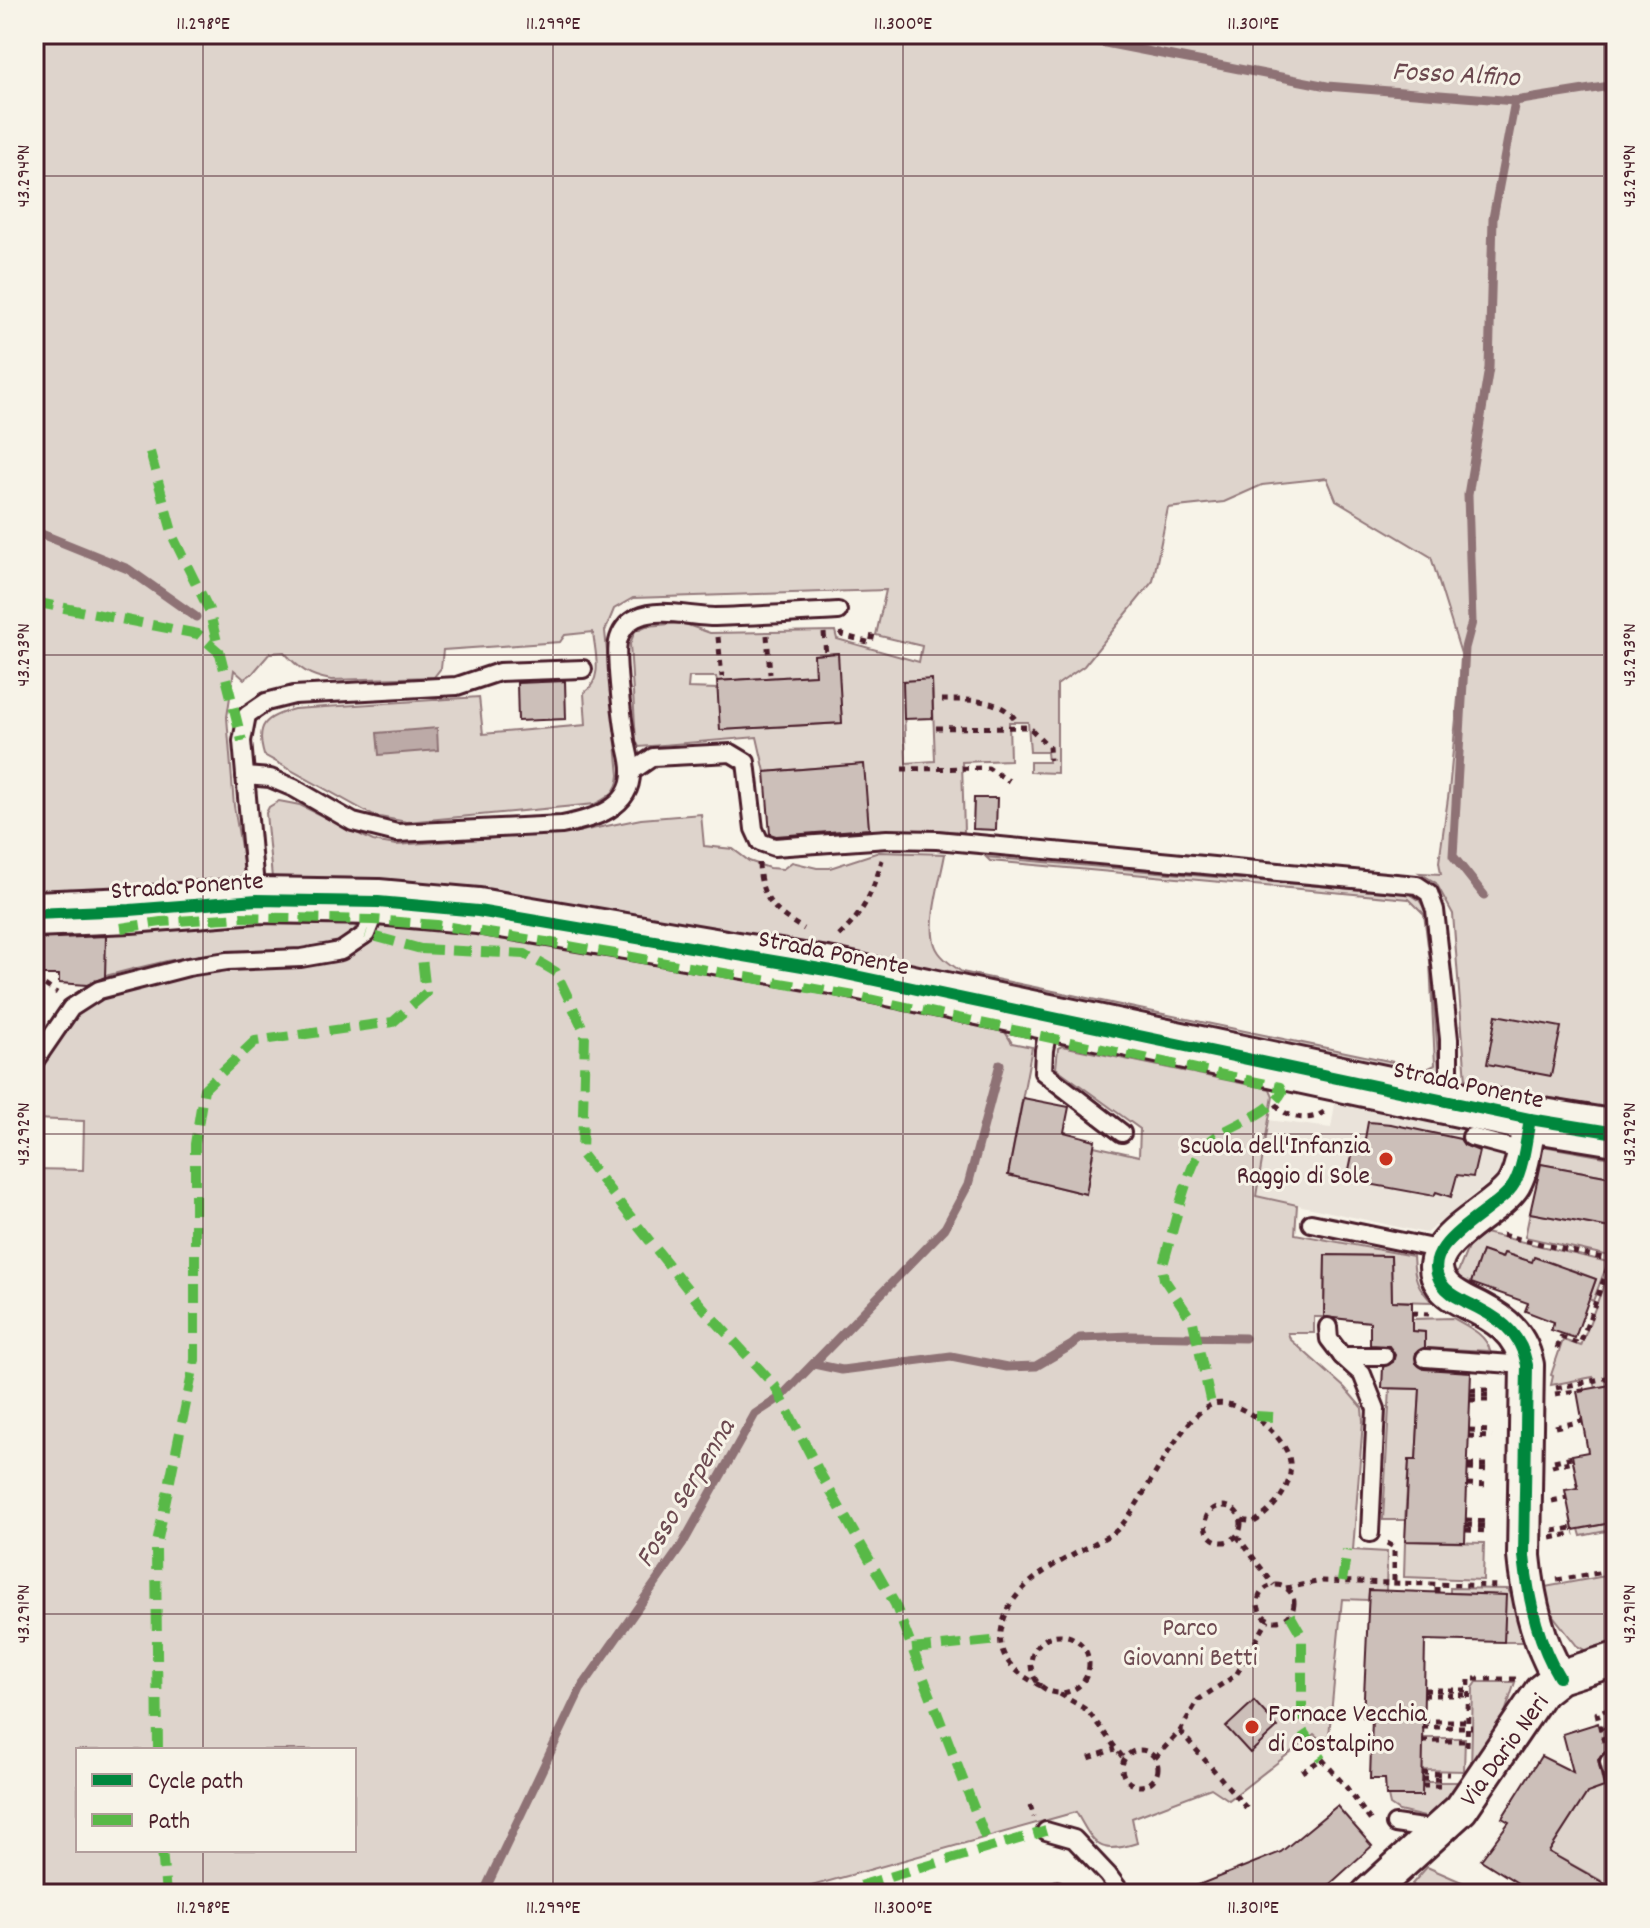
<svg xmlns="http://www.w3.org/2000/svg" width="1650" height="1928" viewBox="0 0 1650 1928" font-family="Dekko,sans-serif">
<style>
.built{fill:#eae3da}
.green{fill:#ded4cc;stroke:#947a7c;stroke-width:2;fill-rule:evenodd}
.water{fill:#bcaaa7;stroke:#8e7275;stroke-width:2}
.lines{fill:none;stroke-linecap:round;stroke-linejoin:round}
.stream{stroke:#8e7275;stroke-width:9}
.building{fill:#ccbfb9;stroke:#4a1f2b;stroke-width:2}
.service-casing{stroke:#4a1f2b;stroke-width:22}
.minor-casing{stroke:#4a1f2b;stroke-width:38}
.primary-casing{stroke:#4a1f2b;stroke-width:50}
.path{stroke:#4a1f2b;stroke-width:5;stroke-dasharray:6 6;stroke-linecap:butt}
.service{stroke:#f7f3e8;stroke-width:16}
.minor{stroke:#f7f3e8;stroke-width:32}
.primary{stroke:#f7f3e8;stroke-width:44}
.quiet{stroke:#58b947;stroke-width:10;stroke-dasharray:20 10;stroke-linecap:butt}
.cycleway-casing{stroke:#f7f3e8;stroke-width:17}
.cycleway{stroke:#00873e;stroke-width:12}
.ticks{fill:none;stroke:#4a1f2b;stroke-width:2;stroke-opacity:0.45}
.poi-dot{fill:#c8321e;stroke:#f7f3e8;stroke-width:3}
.labels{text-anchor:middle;stroke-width:6;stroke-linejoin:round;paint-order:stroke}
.street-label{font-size:26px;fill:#4a1f2b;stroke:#f7f3e8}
.poi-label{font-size:26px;fill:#4a1f2b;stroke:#f7f3e8;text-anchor:end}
.park-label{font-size:26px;fill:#6f4c53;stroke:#f7f3e8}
.water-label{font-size:28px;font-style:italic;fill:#6c4950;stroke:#f7f3e8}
.neatline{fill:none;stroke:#4a1f2b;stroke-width:3}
.ticks-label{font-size:20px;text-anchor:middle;fill:#4a1f2b}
</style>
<rect width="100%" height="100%" fill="#f7f3e8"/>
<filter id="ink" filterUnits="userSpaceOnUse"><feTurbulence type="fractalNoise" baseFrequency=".0125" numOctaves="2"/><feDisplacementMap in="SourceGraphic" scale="16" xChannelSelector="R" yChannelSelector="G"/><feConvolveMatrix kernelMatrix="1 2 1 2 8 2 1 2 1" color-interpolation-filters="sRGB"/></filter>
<g filter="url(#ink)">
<polygon class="built" points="1342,1099 1511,1137 1508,1167 1426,1233 1256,1196 1268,1120 1331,1128 1335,1104"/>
<g class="green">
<path d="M34 34H1616V1110L1478 1085 1466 1080 1453 914 1436 883 1420 873 1441 874 1439 862 1449 791 1462 657 1431 557 1336 500 1327 478 1262 485 1224 502 1168 508 1153 581 1084 666 1057 685V773L1030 772V762H1048L1047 752H1030L1028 722H1009L1010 760 962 762 964 832 935 830 869 832 863 764 765 772 757 737 639 747 636 741 630 644 635 631 646 626 682 623 710 633 835 631 837 639 919 662 922 646 876 635 886 590 633 598 614 609 605 631 619 775C618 791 609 797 595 804L407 822 374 816 264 755C255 724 266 717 294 709L479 697 483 734 586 725 584 693C604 679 595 653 593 632L565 635 560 642 443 650 441 668 434 677 331 680C309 676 299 669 284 652L270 653 253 673 244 679 234 670 227 717 234 806 246 877 235 885 34 896ZM837 653 842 723 721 730 718 689 688 688 689 677H716L717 681 815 675 814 655ZM932 680 935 761 906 763 903 681Z"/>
<path d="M279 801 300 805 373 841 396 845 577 832 641 819 701 814 704 846 733 849 749 861 769 868 783 869 792 862 817 868H830L879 852 945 854C941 878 927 922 935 945 939 957 952 965 962 972L1427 1069 1435 1065 1430 961 1424 914 1409 899 990 861 986 857 1410 894 1419 900 1427 912 1439 1069 1436 1076 893 965 272 878 266 813 269 807Z"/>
<path d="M359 915C358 930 348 941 333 946 304 954 258 949 227 952 186 955 145 966 105 976V934L137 921Z"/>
<path d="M385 917 434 919 1000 1024 1012 1043 1032 1047 1008 1175 1086 1194 1094 1146 1139 1156 1140 1129 1056 1068 1058 1048 1062 1046 1270 1089 1273 1096 1256 1196 1297 1205 1295 1234 1413 1256C1414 1277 1417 1287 1432 1302L1392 1301 1391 1256 1325 1255 1324 1317H1314V1333H1288L1290 1339 1345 1388 1362 1408 1363 1421 1353 1550 1387 1552 1386 1591H1369L1368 1600 1342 1599 1328 1746 1314 1734 1229 1800 1211 1788 1132 1818 1137 1843C1098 1856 1094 1844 1076 1812L783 1894H34V1169L83 1170 84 1121 34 1119V1072L75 1013 103 994 231 965 346 959 370 943ZM78 1750H354V1850H78Z"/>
<polygon points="1543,1146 1616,1159 1616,1178 1540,1164"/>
<polygon points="1530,1213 1616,1229 1614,1256 1616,1257 1616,1384 1596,1388 1593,1377 1551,1385 1553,1376 1551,1375 1563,1340 1581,1346 1614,1257 1525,1237"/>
<polygon points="1485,1233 1608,1262 1593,1301 1589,1299 1596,1279 1570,1269 1564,1285 1552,1281 1557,1265 1535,1257 1532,1263 1505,1253 1502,1258 1482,1251 1471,1283 1456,1277 1471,1240"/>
<path d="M1453 1318C1467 1326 1486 1334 1490 1351L1425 1348V1332L1412 1331V1319Z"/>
<polygon points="1390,1388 1420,1389 1416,1460 1409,1461 1405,1520 1383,1520"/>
<polygon points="1616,1522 1616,1529 1581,1536 1579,1529"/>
<polygon points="1405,1541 1484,1543 1483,1580 1404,1577"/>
<polygon points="1616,1574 1616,1645 1588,1652 1577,1646 1551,1613 1545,1587"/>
<polygon points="1450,1588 1508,1589 1514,1602 1523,1642 1504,1642 1505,1595 1450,1593"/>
<polygon points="1477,1682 1515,1682 1502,1722 1471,1770 1473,1688"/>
<polygon points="1422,1738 1465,1738 1464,1771 1422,1770"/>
<polygon points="1603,1781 1616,1832 1616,1894 1600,1880 1549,1852 1593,1784"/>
<polygon points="1422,1782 1457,1782 1457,1789 1429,1818 1399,1811 1390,1805 1388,1796 1422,1796"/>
<polygon points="1427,1867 1489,1894 1424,1894 1412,1884"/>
<polygon points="1057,1880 1061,1881 1071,1894 1011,1894"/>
</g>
<polygon class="water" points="437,728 438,750 379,755 377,733"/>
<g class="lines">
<g class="stream">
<polyline points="1059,34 1327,86 1515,101 1616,85"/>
<polyline points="34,531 128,569 196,617"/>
<polyline points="1484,895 1453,856 1465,648 1472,622 1468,495 1489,368 1493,218 1515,101"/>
<polyline points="814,1364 842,1370 951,1356 1007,1367 1036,1366 1072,1345 1080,1338 1131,1336 1245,1338"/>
<polyline points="483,1894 580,1690 682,1545 755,1414 781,1397 945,1228 968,1185 1000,1064"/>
</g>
</g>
<g class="building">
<polygon points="838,653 842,723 720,730 717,681 815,675 814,655"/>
<polygon points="932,679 933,718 904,719 903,681"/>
<polygon points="565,681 566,719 518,721 517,683"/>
<polygon points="864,764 869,829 776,836 770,834 765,772"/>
<polygon points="974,798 997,798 996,830 973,829"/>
<polygon points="106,936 105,977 87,985 59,983 59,975 34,975 34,939"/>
<polygon points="1496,1015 1561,1027 1551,1076 1487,1064"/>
<polygon points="1023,1098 1069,1107 1064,1132 1095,1140 1086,1194 1008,1175"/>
<polygon points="1368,1122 1391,1124 1460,1139 1464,1145 1479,1151 1473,1177 1457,1175 1451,1197 1436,1192 1434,1196 1347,1180 1354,1147 1363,1150"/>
<polygon points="1541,1164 1616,1178 1616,1229 1530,1213"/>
<polygon points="1482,1251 1502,1258 1504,1253 1532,1262 1534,1257 1596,1279 1575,1338 1551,1330 1554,1322 1525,1311 1528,1303 1471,1283"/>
<polygon points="1325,1255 1391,1256 1392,1301 1412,1302 1412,1331 1425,1332 1425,1347 1416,1353 1416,1363 1424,1369 1471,1372 1465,1542 1405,1541 1409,1460 1416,1460 1420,1389 1382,1388 1383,1367 1393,1362 1395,1355 1389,1346 1370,1345 1370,1322 1324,1317"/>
<polygon points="1616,1384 1616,1522 1573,1530 1565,1490 1578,1488 1572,1455 1588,1452 1577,1391"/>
<polygon points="1369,1590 1506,1595 1504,1642 1425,1640 1422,1796 1386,1796 1385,1779 1370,1779 1372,1718 1363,1717"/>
<polygon points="1254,1701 1278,1727 1250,1753 1226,1727"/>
<polygon points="1598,1723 1599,1729 1616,1725 1616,1754 1605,1752 1598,1760 1604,1787 1587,1793 1549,1852 1616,1890 1616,1894 1535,1894 1481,1860 1509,1822 1502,1818 1541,1756 1573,1772 1563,1734"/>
<polygon points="1337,1806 1372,1846 1319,1894 1176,1894 1281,1852"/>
</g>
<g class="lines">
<defs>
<g id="service">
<polyline points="631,772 653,757 731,753 746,762 754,829 760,842 774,847 887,839 937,840 1417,885 1429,893 1435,910 1449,1039 1449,1100"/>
<path d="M245 776 270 778 294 788 353 822 397 833 562 825C593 819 633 808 631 770 631 758 626 746 625 734 622 715 615 658 618 642 620 632 627 622 636 618 660 607 690 617 715 617 756 616 797 613 838 611"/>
<polyline points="256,898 242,741 247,715 266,702 294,695 457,686 499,672 583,669"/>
<polyline points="1050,1019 1044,1050 1043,1072 1122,1133"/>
<polyline points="34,1062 71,1008 99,990 188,967 227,961 301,958 341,951 366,934 378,904"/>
<polyline points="1471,1137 1523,1151"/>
<polyline points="1311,1223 1442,1250"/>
<polyline points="1328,1327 1329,1339 1342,1356 1384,1356"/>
<polyline points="1342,1356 1362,1374 1376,1409 1370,1533"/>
<polyline points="1425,1358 1527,1365"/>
<polyline points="1609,1762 1616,1788"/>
<polyline points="1395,1824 1436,1830"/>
<polyline points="1046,1831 1074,1839 1108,1875 1122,1894"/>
</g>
<g id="minor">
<path d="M1530 1119C1526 1139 1524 1166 1514 1184 1498 1212 1413 1244 1442 1284 1448 1293 1457 1297 1466 1302 1496 1316 1520 1330 1527 1365L1524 1556C1528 1598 1537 1641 1559 1677"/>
<polyline points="1368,1894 1461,1809 1541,1691 1559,1677 1616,1659"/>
</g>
<polyline id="primary" points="34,914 130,910 257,900 378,902 478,911 832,971 1530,1119 1616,1133"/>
</defs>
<use href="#service" class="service-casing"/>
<use href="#minor" class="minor-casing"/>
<use href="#primary" class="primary-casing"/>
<g class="path">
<polyline points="841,632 842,635 871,643 874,629"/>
<polyline points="824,633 826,654"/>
<polyline points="767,635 770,674"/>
<polyline points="718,637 722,677"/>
<path d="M942 700C967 700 1002 697 1017 722"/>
<polyline points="936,728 1029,727 1049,747 1050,760"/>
<polyline points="902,769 988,768 1009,781"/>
<path d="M759 863C760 898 774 912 804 929"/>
<path d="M839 936C863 914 873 892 882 860"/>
<polyline points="34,981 40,982 57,993"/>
<path d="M1276 1104C1286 1119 1310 1122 1324 1112"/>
<polyline points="1502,1235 1611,1260 1580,1344 1561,1337 1556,1352"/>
<polyline points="1412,1313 1429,1314"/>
<polyline points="1556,1388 1606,1378 1608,1385"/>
<polyline points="1470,1390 1493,1390"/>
<polyline points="1555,1394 1589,1389"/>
<polyline points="1470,1395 1493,1395"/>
<polyline points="1470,1400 1493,1400"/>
<polyline points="1555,1427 1582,1421"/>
<polyline points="1469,1430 1492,1431"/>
<polyline points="1468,1436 1492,1437"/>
<polyline points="1554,1461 1572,1457"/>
<polyline points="1468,1465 1491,1465"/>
<polyline points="1552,1466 1573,1461"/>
<polyline points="1468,1469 1491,1470"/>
<polyline points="1467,1484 1490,1485"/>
<polyline points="1552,1501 1567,1498"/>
<circle cx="1223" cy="1524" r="18"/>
<polyline points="1466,1520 1489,1521"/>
<polyline points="1466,1525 1489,1526"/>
<polyline points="1466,1530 1488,1531"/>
<polyline points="1553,1531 1572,1528"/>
<polyline points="1237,1536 1274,1585"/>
<polyline points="1551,1538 1575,1533"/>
<polyline points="1387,1543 1394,1547 1394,1582"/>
<polyline points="1557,1580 1616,1570"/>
<circle cx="1276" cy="1603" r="18"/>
<polyline points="1286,1588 1322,1581 1500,1586"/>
<polyline points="1437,1593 1437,1584"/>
<circle cx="1060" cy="1664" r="29"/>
<path d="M1041 1686C1019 1675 997 1660 1001 1632 1008 1584 1055 1565 1093 1544 1101 1539 1113 1535 1119 1528 1145 1501 1181 1413 1214 1404 1238 1397 1283 1435 1289 1457 1296 1484 1275 1509 1254 1522L1241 1520"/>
<polyline points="1424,1690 1469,1690"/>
<polyline points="1060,1694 1087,1710 1124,1759"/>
<polyline points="1423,1695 1468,1695"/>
<polyline points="1423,1721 1468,1721"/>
<polyline points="1422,1727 1472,1727"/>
<polyline points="1180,1731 1249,1811"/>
<polyline points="1422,1741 1467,1741"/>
<polyline points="1604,1742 1597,1713 1616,1706"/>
<polyline points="1467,1746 1469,1679 1516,1679"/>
<circle cx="1140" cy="1768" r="18"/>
<polyline points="1089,1758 1115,1749"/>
<polyline points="1155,1758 1180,1731 1198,1700 1236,1675 1268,1620"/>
<polyline points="1302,1772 1322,1759 1347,1788 1373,1824"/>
<polyline points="1422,1773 1449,1774"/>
<polyline points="1422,1779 1445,1779"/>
<polyline points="1422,1786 1441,1786"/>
<polyline points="1030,1805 1034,1817"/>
</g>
<use href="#service" class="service"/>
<use href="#minor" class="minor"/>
<use href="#primary" class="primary"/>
<g class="quiet">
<polyline points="150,452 174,539 209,610 242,741"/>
<polyline points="34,602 198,634 220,653"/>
<path d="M121 928 161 922 241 917 373 920 437 925 546 942 855 996 1280 1087 1282 1092C1267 1119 1221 1125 1202 1149 1186 1170 1171 1240 1162 1268L1164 1279 1193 1322 1211 1404"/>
<polyline points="421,949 525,954 556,972 585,1033 582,1155 697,1301 775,1386 821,1475 895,1604 989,1847"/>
<polyline points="1255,1416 1273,1417"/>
<polyline points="1342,1581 1347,1550"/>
<polyline points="1290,1615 1302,1636 1302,1730 1322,1759"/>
<polyline points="912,1649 1000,1640"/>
<polyline points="158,1750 156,1548 195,1360 195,1144 204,1089 255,1041 393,1022 426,993 421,949 366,934"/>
<polyline points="162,1850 166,1894"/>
<polyline points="832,1894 1046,1831"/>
</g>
<defs>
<g id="cycleway">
<polyline points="34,914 130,910 257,900 378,902 478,911 832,971 1530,1119 1616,1133"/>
<path d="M1530 1119C1526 1139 1524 1166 1514 1184 1498 1212 1413 1244 1442 1284 1448 1293 1457 1297 1466 1302 1496 1316 1520 1330 1527 1365L1524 1556C1528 1598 1537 1641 1559 1677"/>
</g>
</defs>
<use href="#cycleway" class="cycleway-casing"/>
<use href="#cycleway" class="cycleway"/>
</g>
</g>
<path class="ticks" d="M203 34V1750M553 34V1894M903 34V1894M1253 34V1894M1604 34V1894M34 176H1616M34 655H1616M34 1134H1616M34 1614H1616M203 1850V1894"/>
<g class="poi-dot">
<circle cx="1386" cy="1159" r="8"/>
<circle cx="1252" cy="1727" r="8"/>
</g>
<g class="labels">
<g class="street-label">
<text transform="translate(187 884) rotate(-4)" y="9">Strada Ponente</text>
<text transform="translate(834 951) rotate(11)" y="9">Strada Ponente</text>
<text transform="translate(1469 1083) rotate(12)" y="9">Strada Ponente</text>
<text transform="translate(1503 1749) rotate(-54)" y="9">Via Dario Neri</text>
</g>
<g class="poi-label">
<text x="1370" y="1153">Scuola dell'Infanzia<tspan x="1370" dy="30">Raggio di Sole</tspan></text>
<text x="1268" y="1721" text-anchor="start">Fornace Vecchia<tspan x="1268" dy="30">di Costalpino</tspan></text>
</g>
<g class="park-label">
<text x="1190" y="1635">Parco<tspan x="1190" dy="30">Giovanni Betti</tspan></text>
</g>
<g class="water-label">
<text transform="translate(1456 72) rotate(3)" y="10">Fosso Alfino</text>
<text transform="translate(683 1492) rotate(-59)" y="10">Fosso Serpenna</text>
</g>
</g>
<rect width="1650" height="1928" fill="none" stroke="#f7f3e8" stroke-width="88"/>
<rect x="76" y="1748" width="280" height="104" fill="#f7f3e8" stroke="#b29e9c" stroke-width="2"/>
<rect x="92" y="1774" width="40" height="12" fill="#00873e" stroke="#b29e9c" stroke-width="2"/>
<text x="148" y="1788" font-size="24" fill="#4a1f2b">Cycle path</text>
<rect x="92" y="1814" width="40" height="12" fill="#58b947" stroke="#b29e9c" stroke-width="2"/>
<text x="148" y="1828" font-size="24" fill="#4a1f2b">Path</text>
<rect x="44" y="44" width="1562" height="1840" class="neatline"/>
<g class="ticks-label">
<text x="203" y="29">11.298°E</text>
<text x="553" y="29">11.299°E</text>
<text x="903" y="29">11.300°E</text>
<text x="1253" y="29">11.301°E</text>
<text transform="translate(22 176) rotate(-90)" y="7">43.294°N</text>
<text transform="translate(1628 176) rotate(-90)" y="7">43.294°N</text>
<text transform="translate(22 655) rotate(-90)" y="7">43.293°N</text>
<text transform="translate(1628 655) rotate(-90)" y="7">43.293°N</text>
<text transform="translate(22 1134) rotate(-90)" y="7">43.292°N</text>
<text transform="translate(1628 1134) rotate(-90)" y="7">43.292°N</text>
<text transform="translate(22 1614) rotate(-90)" y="7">43.291°N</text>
<text transform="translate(1628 1614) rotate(-90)" y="7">43.291°N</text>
<text x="203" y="1913">11.298°E</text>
<text x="553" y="1913">11.299°E</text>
<text x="903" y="1913">11.300°E</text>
<text x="1253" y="1913">11.301°E</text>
</g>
</svg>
